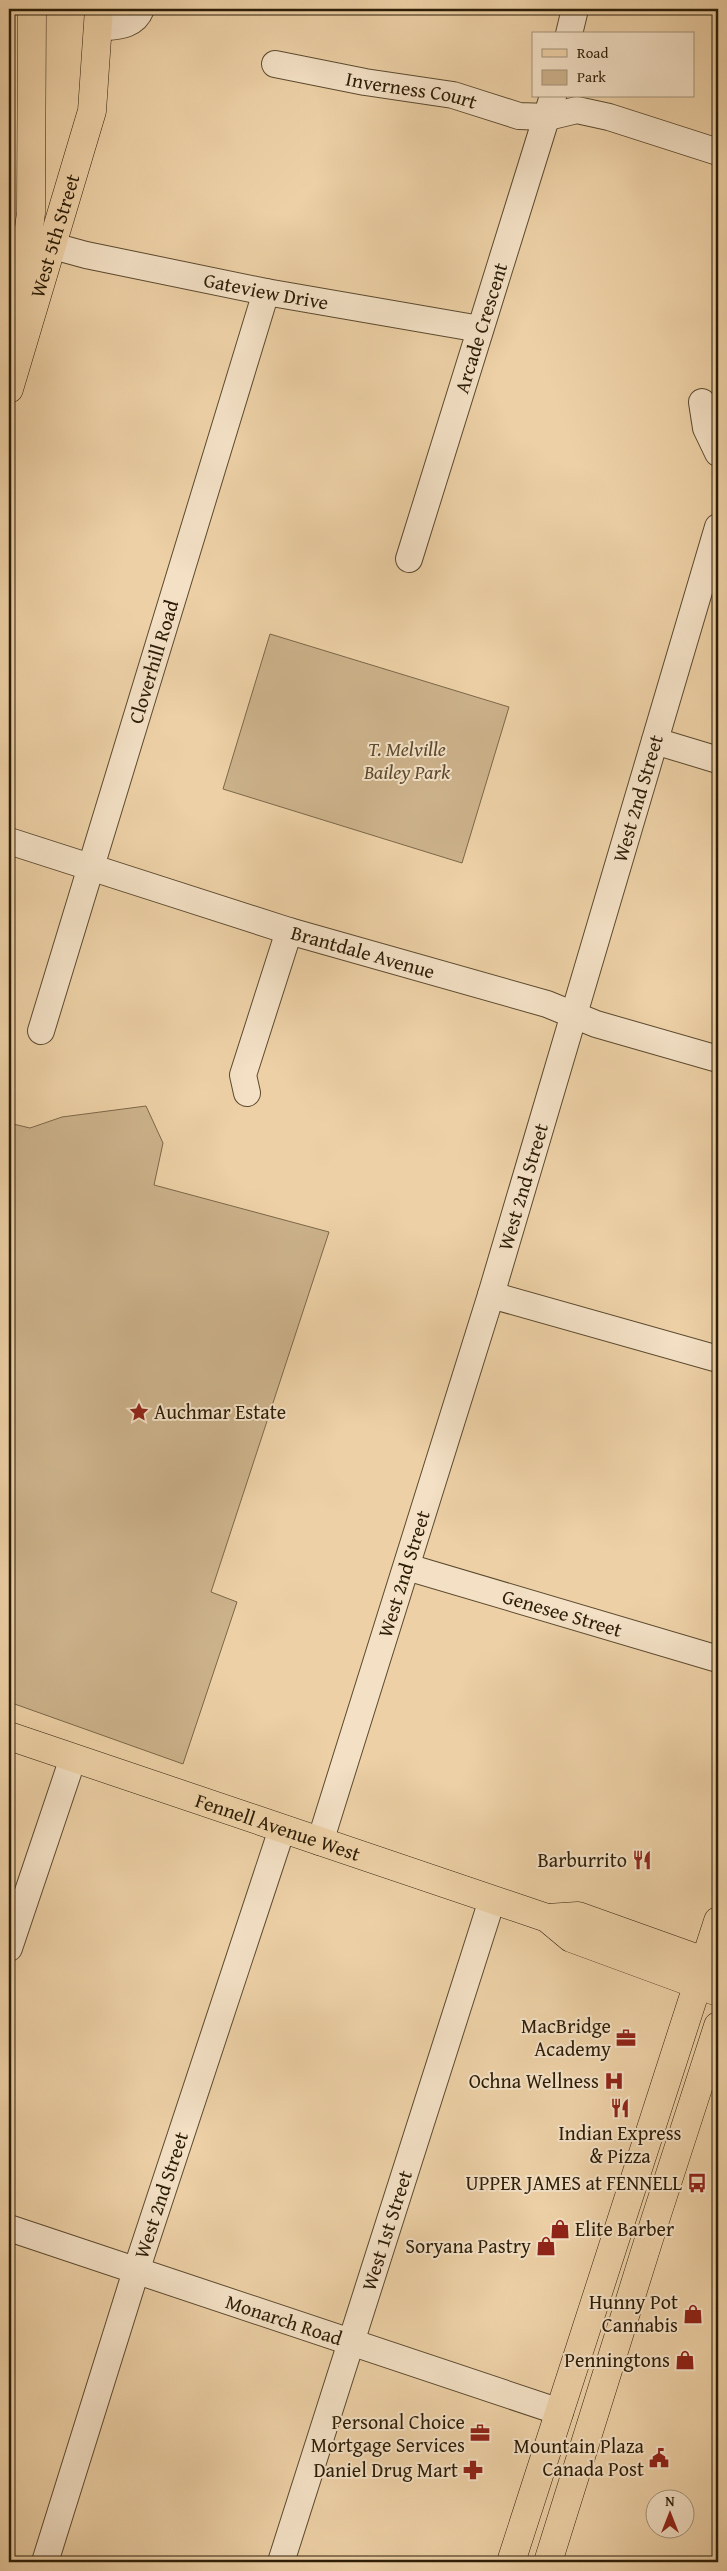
<svg xmlns="http://www.w3.org/2000/svg" width="727" height="2571" viewBox="0 0 727 2571" font-family="'Gentium Book Plus',serif">
<style>
.green{fill:#ccb28b;stroke:#7c6849}
.lines{fill:none;stroke-linecap:round;stroke-linejoin:round}
.minor-casing{stroke:#5c4a2f;stroke-width:28}
.major-casing{stroke:#2c1d07;stroke-width:29}
.minor{stroke:#f3e0c5;stroke-width:26}
.major{stroke:#edd0a6;stroke-width:28}
.labels{text-anchor:middle;stroke-width:4;stroke-linejoin:round;paint-order:stroke}
.street-label{font-size:20px;fill:#2c1d07;stroke:#f3e0c5}
.park-label{font-size:20px;font-style:italic;fill:#5c4a2f;stroke:#f3e0c5}
.poi-label{font-size:20px;fill:#2c1d07;stroke:#f3e0c5;text-anchor:end}
</style>
<rect width="100%" height="100%" fill="#edd0a6"/>
<filter id="stains"><feTurbulence type="fractalNoise" baseFrequency=".004" numOctaves="4"/><feColorMatrix values="0 0 0 0 .2 0 0 0 0 .09 0 0 0 0 .02 0 0 0 .5 -.17"/></filter>
<radialGradient id="worn" r=".72"><stop offset=".6" stop-color="#630" stop-opacity="0"/><stop offset="1" stop-color="#630" stop-opacity=".3"/></radialGradient>
<g class="green">
<polygon points="270,634 509,707 462,863 223,789"/>
<polygon points="146,1106 163,1143 154,1185 329,1232 211,1592 237,1602 183,1764 9,1702 9,1123 30,1128 62,1117"/>
</g>
<g class="lines">
<defs>
<g id="minor">
<path d="M98 28C116 26 134 27 141 9"/>
<polyline points="569,34 575,9"/>
<path id="s1" d="M275 64 365 82 453 95 519 116 548 117 577 110 609 117 718 152"/>
<path id="s2" d="M53 246 86 255 266 292 480 329"/>
<polyline points="702,402 706,428 718,453"/>
<path id="s3" d="M409 559 553 96"/>
<polyline points="655,741 718,760"/>
<path id="s4" d="M9 841 289 931 547 1004 596 1024 718 1059"/>
<path id="s5" d="M41 1031 266 292"/>
<polyline points="247,1093 243,1075 289,931"/>
<polyline points="491,1295 718,1359"/>
<path id="s6" d="M407 1567 718 1659"/>
<path id="s7" d="M320 1842 491 1295 718 527"/>
<polyline points="9,1948 73,1758"/>
<path id="s8" d="M9 2228 560 2412"/>
<path id="s9" d="M45 2562 136 2271 282 1829"/>
<path id="s10" d="M281 2562 492 1900"/>
</g>
<g id="major">
<polyline points="15,328 20,276 27,243 31,213 32,9"/>
<path id="s11" d="M9 389 92 111 99 9"/>
<path id="s12" d="M9 1736 547 1918 571 1938 718 1992"/>
<polyline points="547,1918 578,1916 718,1966"/>
<polyline points="511,2562 718,1921"/>
<polyline points="548,2562 649,2239 718,2026"/>
</g>
</defs>
<use href="#minor" class="minor-casing"/>
<use href="#major" class="major-casing"/>
<use href="#minor" class="minor"/>
<use href="#major" class="major"/>
</g>
<defs>
<symbol id="sight-bare" viewBox="-9 -9 18 18"><path d="M0-6L1.8-2.2L6-1.7L2.9 1.2L3.7 5.4L0 3.3L-3.7 5.4L-2.9 1.2L-6-1.7L-1.8-2.2Z" fill="#8f2418" stroke="#f3e0c5" stroke-width="2.5" paint-order="stroke"/></symbol>
<symbol id="restaurant-bare" viewBox="-9 -9 18 18"><path d="M-5-6h1v4h1v-4h1v4h1v-4h1v5L-1.5 .5V6h-2V.5L-5-1ZM5-6V6H3V1.5H1.5Q1.5-4 5-6Z" fill="#8f2418" stroke="#f3e0c5" stroke-width="2.5" paint-order="stroke"/></symbol>
<symbol id="office-bare" viewBox="-9 -9 18 18"><path d="M-6-3h4V-5.5h4V-3h4V5H-6ZM-1-4.5V-3h2v-1.5ZM-6 0V1H6V0Z" fill="#8f2418" stroke="#f3e0c5" stroke-width="2.5" paint-order="stroke"/></symbol>
<symbol id="hospital-bare" viewBox="-9 -9 18 18"><path d="M-5-5h3v3.5h4V-5h3V5h-3V1.5h-4V5h-3Z" fill="#8f2418" stroke="#f3e0c5" stroke-width="2.5" paint-order="stroke"/></symbol>
<symbol id="bus-bare" viewBox="-9 -9 18 18"><path d="M-5-6H5V4H4V6H2V4H-2V6H-4V4H-5ZM-3.5-4V0h7V-4ZM-3.5 1.2v1.5H-2V1.2ZM2 1.2v1.5H3.5V1.2Z" fill="#8f2418" stroke="#f3e0c5" stroke-width="2.5" paint-order="stroke"/></symbol>
<symbol id="shop-bare" viewBox="-9 -9 18 18"><path d="M-5-2.5h2.3a2.7 3.5 0 0 1 5.4 0H5L5.5 6h-11ZM-1.5-2.5h3a1.5 2.3 0 0 0-3 0Z" fill="#8f2418" stroke="#f3e0c5" stroke-width="2.5" paint-order="stroke"/></symbol>
<symbol id="civic-bare" viewBox="-9 -9 18 18"><path d="M-.6-6.5H3V-4.5H.6V-3L4-1V1h2V6H-6V1h2V-1L-.6-3ZM-1.2 2.5V6h2.4V2.5Z" fill="#8f2418" stroke="#f3e0c5" stroke-width="2.5" paint-order="stroke"/></symbol>
<symbol id="pharmacy-bare" viewBox="-9 -9 18 18"><path d="M-2-6h4v4h4v4h-4v4h-4v-4h-4v-4h4Z" fill="#8f2418" stroke="#f3e0c5" stroke-width="2.5" paint-order="stroke"/></symbol>
</defs>
<g fill-rule="evenodd">
<use href="#sight-bare" x="125" y="1398" width="28" height="28"/>
<use href="#restaurant-bare" x="628" y="1846" width="28" height="28"/>
<use href="#office-bare" x="612" y="2024" width="28" height="28"/>
<use href="#hospital-bare" x="600" y="2067" width="28" height="28"/>
<use href="#restaurant-bare" x="606" y="2094" width="28" height="28"/>
<use href="#bus-bare" x="683" y="2169" width="28" height="28"/>
<use href="#shop-bare" x="546" y="2215" width="28" height="28"/>
<use href="#shop-bare" x="532" y="2232" width="28" height="28"/>
<use href="#shop-bare" x="679" y="2300" width="28" height="28"/>
<use href="#shop-bare" x="671" y="2346" width="28" height="28"/>
<use href="#office-bare" x="466" y="2419" width="28" height="28"/>
<use href="#civic-bare" x="645" y="2444" width="28" height="28"/>
<use href="#pharmacy-bare" x="459" y="2456" width="28" height="28"/>
</g>
<g class="labels">
<g class="street-label">
<text dy="7" stroke="none"><textPath href="#s1" startOffset="139">Inverness Court</textPath></text>
<text dy="7" stroke="none"><textPath href="#s11" startOffset="160">West 5th Street</textPath></text>
<text dy="7" stroke="none"><textPath href="#s2" startOffset="218">Gateview Drive</textPath></text>
<text dy="7" stroke="none"><textPath href="#s3" startOffset="242">Arcade Crescent</textPath></text>
<text dy="7" stroke="none"><textPath href="#s5" startOffset="386">Cloverhill Road</textPath></text>
<text dy="7" stroke="none"><textPath href="#s7" startOffset="1091">West 2nd Street</textPath></text>
<text dy="7" stroke="none"><textPath href="#s4" startOffset="371">Brantdale Avenue</textPath></text>
<text dy="7" stroke="none"><textPath href="#s7" startOffset="686">West 2nd Street</textPath></text>
<text dy="7" stroke="none"><textPath href="#s7" startOffset="281">West 2nd Street</textPath></text>
<text dy="7" stroke="none"><textPath href="#s6" startOffset="162">Genesee Street</textPath></text>
<text dy="7" stroke="none"><textPath href="#s12" startOffset="284">Fennell Avenue West</textPath></text>
<text dy="7" stroke="none"><textPath href="#s9" startOffset="385">West 2nd Street</textPath></text>
<text dy="7" stroke="none"><textPath href="#s10" startOffset="348">West 1st Street</textPath></text>
<text dy="7" stroke="none"><textPath href="#s8" startOffset="290">Monarch Road</textPath></text>
</g>
<g class="park-label">
<text x="407" y="756">T. Melville<tspan x="407" dy="23">Bailey Park</tspan></text>
</g>
<g class="poi-label">
<text x="154" y="1419" text-anchor="start">Auchmar Estate</text>
<text x="627" y="1867">Barburrito</text>
<text x="611" y="2033">MacBridge<tspan x="611" dy="23">Academy</tspan></text>
<text x="599" y="2088">Ochna Wellness</text>
<text x="620" y="2140" text-anchor="middle">Indian Express<tspan x="620" dy="23">&amp; Pizza</tspan></text>
<text x="682" y="2190">UPPER JAMES at FENNELL</text>
<text x="575" y="2236" text-anchor="start">Elite Barber</text>
<text x="531" y="2253">Soryana Pastry</text>
<text x="678" y="2309">Hunny Pot<tspan x="678" dy="23">Cannabis</tspan></text>
<text x="670" y="2367">Penningtons</text>
<text x="465" y="2429">Personal Choice<tspan x="465" dy="23">Mortgage Services</tspan></text>
<text x="644" y="2453">Mountain Plaza<tspan x="644" dy="23">Canada Post</tspan></text>
<text x="458" y="2477">Daniel Drug Mart</text>
</g>
</g>
<rect width="727" height="2571" fill="none" stroke="#edd0a6" stroke-width="30"/>
<rect x="10" y="10" width="707" height="2551" fill="none" stroke="#2c1d07" stroke-width="2.5"/>
<rect x="15" y="15" width="697" height="2541" fill="none" stroke="#2c1d07"/>
<rect x="532" y="32" width="162" height="65" fill="#f3e0c5" stroke="#a39279"/>
<rect x="542" y="49" width="25" height="8" fill="#edd0a6" stroke="#a39279"/>
<text x="577" y="58" font-size="15" fill="#2c1d07">Road</text>
<rect x="542" y="70" width="25" height="15" fill="#ccb28b" stroke="#a39279"/>
<text x="577" y="82" font-size="15" fill="#2c1d07">Park</text>
<g transform="translate(670 2514)"><circle r="24" fill="#f3e0c5" stroke="#a39279"/>
<path d="M0-4L9 19L0 12L-9 19Z" fill="#8f2418"/>
<text y="-8" font-size="14" font-weight="bold" text-anchor="middle" fill="#2c1d07">N</text>
</g>
<rect width="100%" height="100%" filter="url(#stains)"/>
<rect width="100%" height="100%" fill="url(#worn)"/>
</svg>
